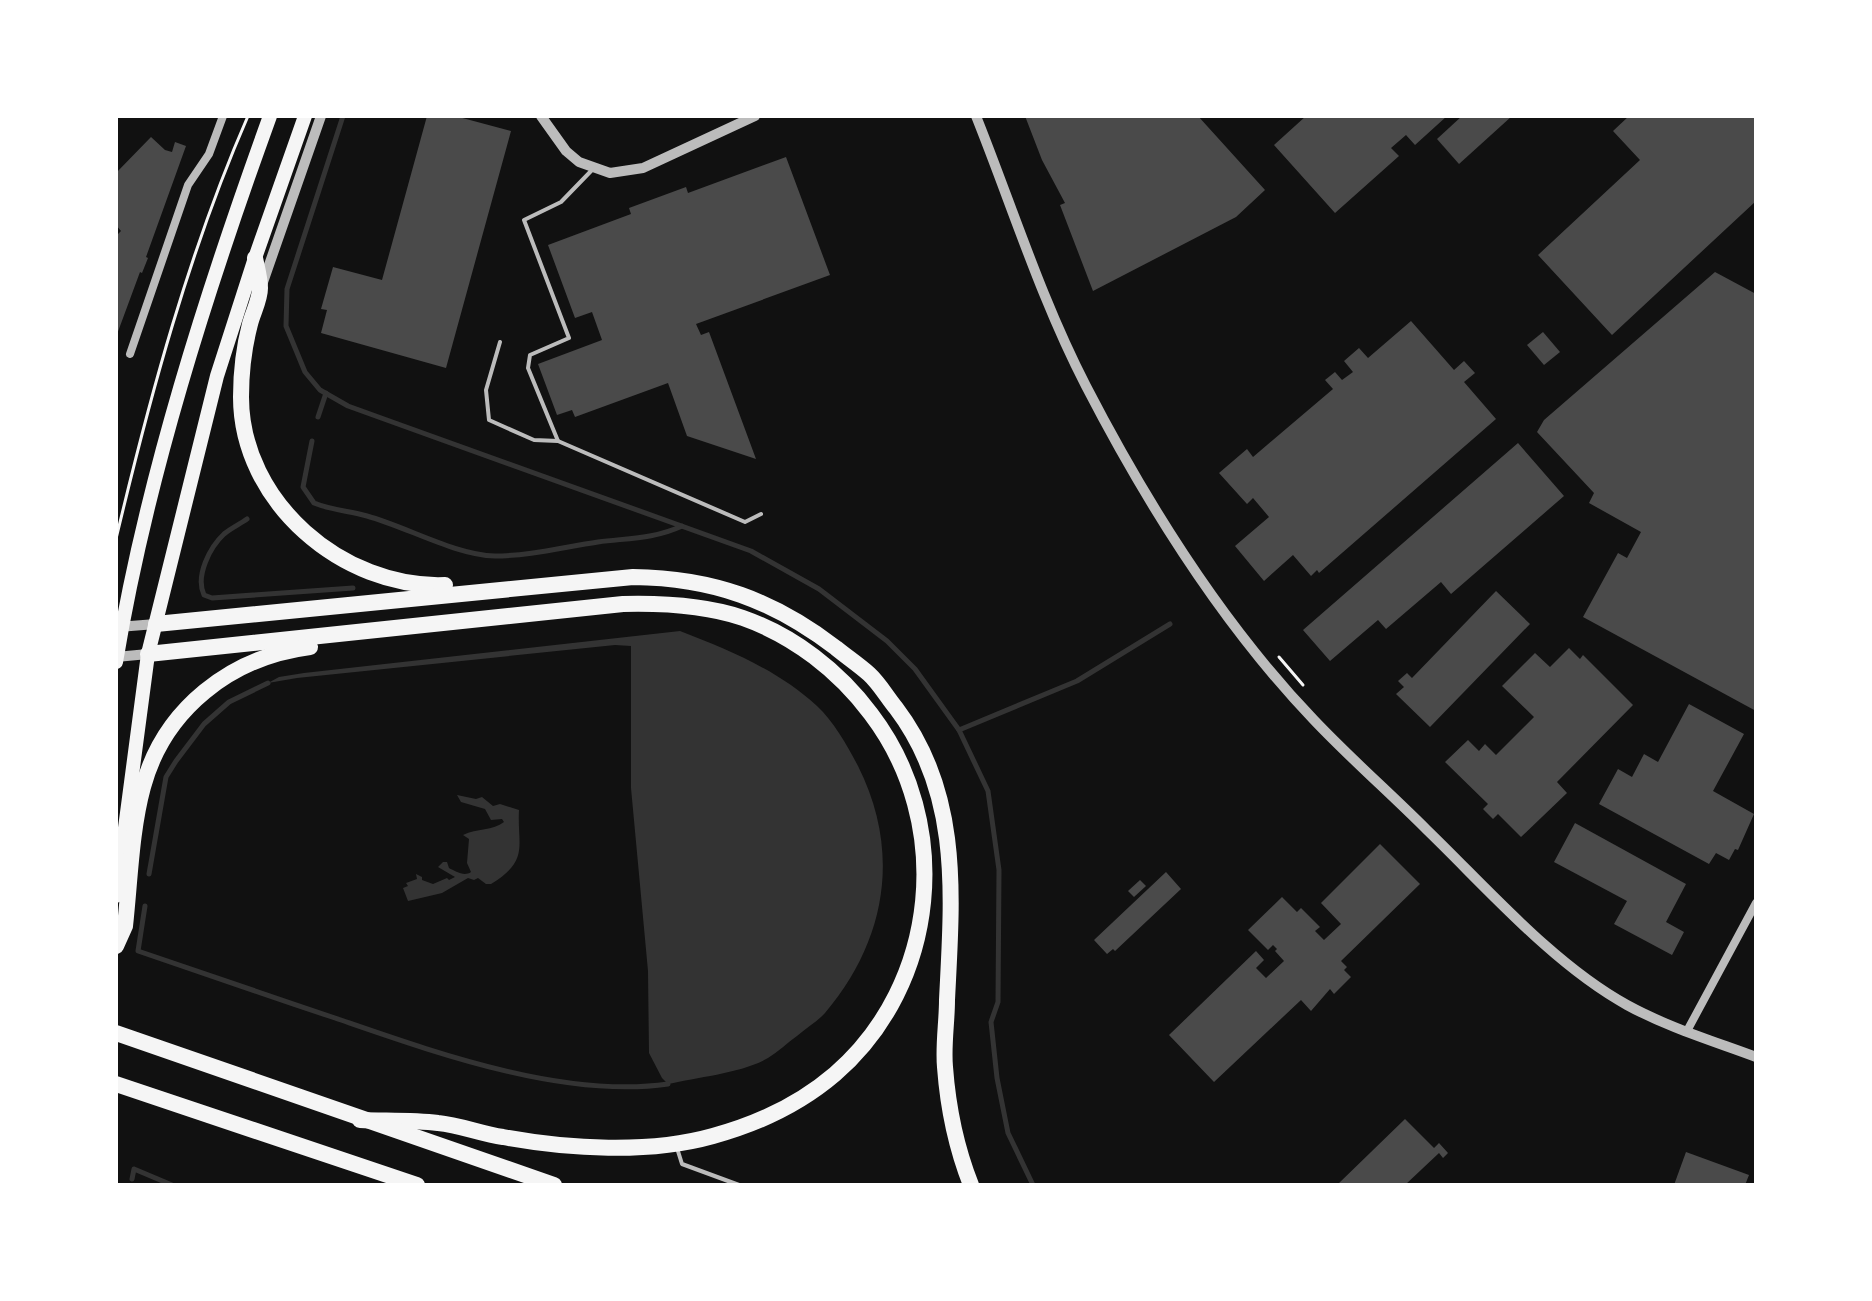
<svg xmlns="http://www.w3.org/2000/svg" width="1872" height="1301" viewBox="0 0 1872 1301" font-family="'Noto Sans',sans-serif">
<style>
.water{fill:#333}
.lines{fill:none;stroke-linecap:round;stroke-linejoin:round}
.stream{stroke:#333;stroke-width:5}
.building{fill:#4a4a4a}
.path{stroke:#f5f5f5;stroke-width:3}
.service{stroke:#bcbcbc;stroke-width:4}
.minor{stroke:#bcbcbc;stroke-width:8}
.tertiary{stroke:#bcbcbc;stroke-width:10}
.primary{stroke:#f5f5f5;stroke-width:14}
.motorway{stroke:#f5f5f5;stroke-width:16}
</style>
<rect width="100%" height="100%" fill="#111"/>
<g class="water">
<path d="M680 631C729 650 778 670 817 706 834 722 847 745 858 766 901 851 887 940 825 1013 817 1022 806 1028 797 1036 787 1043 778 1052 768 1058 742 1073 698 1077 668 1084L662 1078 649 1053 648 971 631 788V646L615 645 297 678 268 683 279 677 304 673Z"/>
<path d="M457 795 476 799 482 797 493 806 500 804 519 810C517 846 530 860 491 884H486L478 878 474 880 468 878 442 893 408 901 403 888 408 886 406 883 417 879 416 874 422 877V880L433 884 447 878 449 880 455 877 438 867 443 862H447L449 868C455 871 464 877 471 872L467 863 469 839 463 835C477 828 493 831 504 822L502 819 491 820 485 809 461 802Z"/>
</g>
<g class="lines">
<g class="stream">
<polyline points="343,116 287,289 286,326 305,372 320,390 348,406 384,419 751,551 819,589 887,641 915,669 959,730 988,791 999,870 998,1002 991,1022 997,1078 1008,1133 1033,1185"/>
<polyline points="318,417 326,393"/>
<path d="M312 441 303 487 314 503C331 510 350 511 367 516 407 527 455 555 495 556 530 556 564 547 598 542 628 538 654 539 682 526"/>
<path d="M247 519C240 524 231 528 224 534 210 547 195 576 204 595L212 598 353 588"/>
<polyline points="959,730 1077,681 1170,624"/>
<polyline points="149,874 166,777 176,761 204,724 229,702 268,683"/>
<path d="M145 906 138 951C203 973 269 996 335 1018 434 1052 563 1099 668 1084"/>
<polyline points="132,1179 134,1169 172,1185"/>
</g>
</g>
<g class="building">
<polygon points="427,116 455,116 511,131 446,368 321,333 327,310 321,309 333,267 382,280"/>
<polygon points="1025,116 1198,116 1265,190 1236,217 1093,291 1060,205 1065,203 1042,160"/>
<polygon points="1306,116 1447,116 1415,145 1406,135 1391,148 1399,156 1335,213 1274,145"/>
<polygon points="1462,116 1512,116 1459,164 1437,139"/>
<polygon points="1629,116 1756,116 1756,201 1612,335 1538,255 1640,160 1613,131"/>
<polygon points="151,137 165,150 172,152 175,142 186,146 146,257 148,258 142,273 140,272 116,337 116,236 121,231 116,225 116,173"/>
<polygon points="786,157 830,275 696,324 701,335 709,332 756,459 687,436 668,383 575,417 572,410 557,415 538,364 602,340 592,312 575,318 548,245 631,214 629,208 686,187 688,193"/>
<polygon points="1715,272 1756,294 1756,711 1583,617 1618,553 1627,558 1641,532 1589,503 1594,493 1537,432 1544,420"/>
<polygon points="1411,321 1454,370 1464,361 1475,373 1464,382 1496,419 1319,573 1317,570 1311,576 1293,555 1264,581 1235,546 1269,517 1253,498 1247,504 1219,473 1247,449 1253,457 1333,389 1325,380 1335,372 1342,380 1353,372 1344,361 1359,348 1368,358"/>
<polygon points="1543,332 1560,352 1544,365 1527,345"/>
<polygon points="1518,443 1564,496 1451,594 1441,582 1386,629 1378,620 1330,661 1303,630"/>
<polygon points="1496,591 1530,624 1430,727 1396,694 1404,687 1398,681 1407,673 1412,678"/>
<polygon points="1569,648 1580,659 1583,655 1633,705 1557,782 1567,793 1521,837 1498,814 1493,819 1483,809 1488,804 1445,762 1468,740 1479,751 1485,744 1496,755 1534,717 1502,686 1535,653 1550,667"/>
<polygon points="1689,704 1744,734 1713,791 1754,814 1738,850 1735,849 1729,860 1716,853 1709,864 1599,804 1618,769 1632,777 1644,754 1658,762"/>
<polygon points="1575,823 1686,884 1666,922 1684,932 1672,955 1614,924 1627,901 1554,862"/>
<polygon points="1380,844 1420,884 1341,961 1347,967 1344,970 1351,977 1334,994 1330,989 1311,1011 1301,1000 1214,1082 1169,1035 1256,951 1264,960 1256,968 1266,978 1284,961 1275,951 1277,949 1273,945 1268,950 1248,930 1282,897 1297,912 1301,908 1320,927 1315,931 1324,940 1341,924 1321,903"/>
<polygon points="1166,872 1181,889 1115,951 1113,949 1107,954 1094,940"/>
<polygon points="1140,880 1146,886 1134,897 1128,891"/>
<polygon points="1405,1119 1434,1148 1439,1143 1448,1153 1443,1158 1439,1153 1405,1185 1337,1185"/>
<polygon points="1686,1152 1749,1175 1745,1185 1674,1185"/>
</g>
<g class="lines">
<g class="path">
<path d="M116 539C150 396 189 251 248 116"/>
<polyline points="1279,657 1303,685"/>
</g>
<g class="service">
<polyline points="592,170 561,202 524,220 569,338 530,355 528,368 558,441 745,522 761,514"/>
<polyline points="500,342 486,390 489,420 534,440 558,441"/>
<polyline points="677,1148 682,1164 739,1185"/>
</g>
<g class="minor">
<polyline points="130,354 188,185 209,154 223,116"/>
<polyline points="1687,1031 1756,903"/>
</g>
<g class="tertiary">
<polyline points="541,116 566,151 579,162 610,173 643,168 755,116"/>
<path d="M976 116C1012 206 1041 299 1086 386 1146 502 1223 625 1314 720 1350 758 1390 793 1427 830 1487 888 1554 965 1627 1005 1667 1027 1713 1041 1756 1057"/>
<polyline points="262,285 321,116"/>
<polyline points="118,627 156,624"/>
<polyline points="116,657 148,654"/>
</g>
<g class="primary">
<path d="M116 662C146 480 207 290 270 116"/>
<polyline points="116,896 148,654 217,376 255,258 305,116"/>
</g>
<g class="motorway">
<path d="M255 258C257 268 260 278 260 288 260 300 253 312 250 324 244 347 241 373 241 397 241 502 343 589 445 585"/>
<path d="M156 624 633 577C713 578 773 600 836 648 847 657 859 665 869 674 879 683 887 697 896 708 962 795 952 897 947 1000 947 1022 943 1045 945 1067 948 1108 956 1147 971 1185"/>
<path d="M148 654 623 604C663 603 705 605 743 618 794 636 839 671 871 714 954 823 939 984 835 1074 800 1104 757 1124 713 1136 649 1154 568 1149 503 1137 481 1134 460 1125 438 1123 413 1120 386 1121 360 1120"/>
<path d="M116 946 125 926C130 881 131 831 143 787 164 709 231 657 310 647"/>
<polyline points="116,1033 554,1185"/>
<polyline points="116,1084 417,1185"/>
</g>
</g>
<rect width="1872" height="1301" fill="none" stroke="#ffffff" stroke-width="236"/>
</svg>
